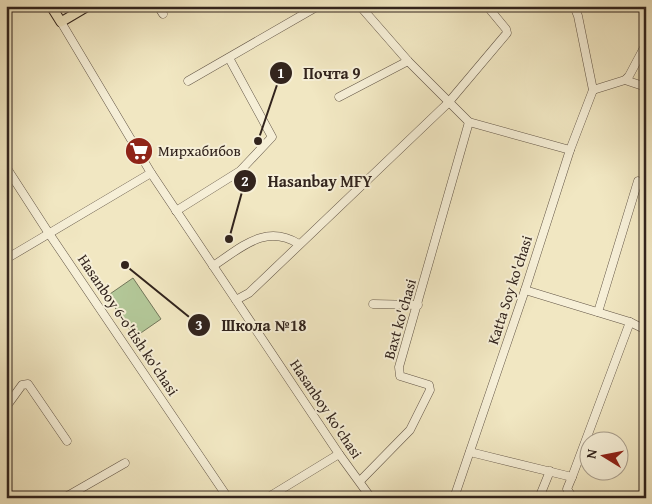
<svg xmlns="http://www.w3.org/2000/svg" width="652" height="504" viewBox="0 0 652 504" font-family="'Gentium Book Plus',serif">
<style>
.green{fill:#b3c798;stroke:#72765a}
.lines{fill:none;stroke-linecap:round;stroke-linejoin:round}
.minor-casing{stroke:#625546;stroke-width:9}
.major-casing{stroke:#32241d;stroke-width:11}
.minor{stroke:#f6efd7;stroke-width:8}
.major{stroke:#f1e7c2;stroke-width:9}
.labels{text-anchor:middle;stroke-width:4;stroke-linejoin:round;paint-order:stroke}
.poi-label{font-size:15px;fill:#32241d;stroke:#f6efd7;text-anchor:start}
.street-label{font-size:15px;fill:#32241d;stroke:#f6efd7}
.leader{fill:none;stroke:#32241d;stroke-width:2}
.callout-dot{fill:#32241d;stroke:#f6efd7;stroke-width:2}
.mark-label{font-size:15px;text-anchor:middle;font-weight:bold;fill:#fff}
.callout-label{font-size:16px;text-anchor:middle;font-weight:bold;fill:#32241d;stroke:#f6efd7;stroke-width:4;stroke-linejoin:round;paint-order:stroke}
</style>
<rect width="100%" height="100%" fill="#f1e7c2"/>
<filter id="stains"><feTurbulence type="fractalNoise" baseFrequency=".004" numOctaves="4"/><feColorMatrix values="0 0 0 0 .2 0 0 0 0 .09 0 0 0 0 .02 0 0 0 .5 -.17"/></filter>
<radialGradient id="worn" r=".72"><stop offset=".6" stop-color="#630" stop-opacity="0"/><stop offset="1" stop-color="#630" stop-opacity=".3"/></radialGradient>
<polygon class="green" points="133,278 161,319 135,337 107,296"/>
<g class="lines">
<defs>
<g id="minor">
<polyline points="158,6 163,14"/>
<polyline points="360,6 408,61 469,122 570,150"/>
<polyline points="574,6 578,16 593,90"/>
<polyline points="61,22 151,173 339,454 371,498"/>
<polyline points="625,80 646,87"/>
<polyline points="188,81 318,6"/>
<polyline points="593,90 625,80 629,76 646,44"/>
<polyline points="339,97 408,61"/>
<polyline points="6,167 48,232 228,498"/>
<polyline points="176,211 240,171 272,137 229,58"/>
<polyline points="6,259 151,173"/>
<path d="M213 266C241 248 265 223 299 244"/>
<polyline points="525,290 630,322 646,330"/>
<polyline points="236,300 249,293 448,103 507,33 506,29 487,6"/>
<polyline points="373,304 418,305"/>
<polyline points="598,312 638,181"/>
<polyline points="6,407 22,385 28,384 67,441"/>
<polyline points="470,452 572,477 630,322"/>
<polyline points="572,477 567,489 573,498"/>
<polyline points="360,481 410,430 430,390 429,385 400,376 399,367 469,122"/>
<polyline points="64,498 125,463"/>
<polyline points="267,498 339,454"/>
<polyline points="454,498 525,290 570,150 593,90"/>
<polyline points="539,498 550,471"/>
</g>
<polyline id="major" points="51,6 61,22 88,6"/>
</defs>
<use href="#minor" class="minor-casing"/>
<use href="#major" class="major-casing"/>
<use href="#minor" class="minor"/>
<use href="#major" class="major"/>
</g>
<defs>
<symbol id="supermarket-disc" viewBox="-11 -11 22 22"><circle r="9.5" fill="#8f2418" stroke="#f6efd7"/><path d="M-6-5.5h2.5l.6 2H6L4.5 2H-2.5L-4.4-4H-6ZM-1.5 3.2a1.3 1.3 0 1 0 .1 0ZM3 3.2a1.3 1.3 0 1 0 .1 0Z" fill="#fff"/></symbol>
</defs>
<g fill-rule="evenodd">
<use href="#supermarket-disc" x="123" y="135" width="32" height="32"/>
</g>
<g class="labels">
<g class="poi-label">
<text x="158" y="156">Мирхабибов</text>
</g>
<g class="street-label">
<text transform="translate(510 290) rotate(-72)" y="5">Katta Soy ko'chasi</text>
<text transform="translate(400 319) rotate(-74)" y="5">Baxt ko'chasi</text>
<text transform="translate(128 325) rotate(56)" y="5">Hasanboy 6-o'tish ko'chasi</text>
<text transform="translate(326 409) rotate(56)" y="5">Hasanboy ko'chasi</text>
</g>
</g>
<path class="leader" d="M258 141L281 73M229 239L245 181M125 265L199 325"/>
<g class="callout-dot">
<circle cx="258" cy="141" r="5"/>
<circle cx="229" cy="239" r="5"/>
<circle cx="125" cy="265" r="5"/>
<circle cx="281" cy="73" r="12"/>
<circle cx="245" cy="181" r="12"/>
<circle cx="199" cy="325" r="12"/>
</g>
<g class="mark-label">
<text x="281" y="78">1</text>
<text x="245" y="186">2</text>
<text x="199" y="330">3</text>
</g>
<g class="callout-label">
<text x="332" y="79">Почта 9</text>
<text x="320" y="187">Hasanbay MFY</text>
<text x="264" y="331">Школа №18</text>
</g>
<rect width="652" height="504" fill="none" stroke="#f1e7c2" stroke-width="25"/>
<rect x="8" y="8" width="637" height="489" fill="none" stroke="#32241d" stroke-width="2.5"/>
<rect x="12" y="12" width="627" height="479" fill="none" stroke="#32241d"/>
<g transform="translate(604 456) rotate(280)"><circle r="24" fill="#f6efd7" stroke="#a89e8d"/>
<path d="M0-4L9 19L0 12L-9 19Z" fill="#8f2418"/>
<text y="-8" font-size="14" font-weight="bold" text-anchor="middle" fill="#32241d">N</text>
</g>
<rect width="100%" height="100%" filter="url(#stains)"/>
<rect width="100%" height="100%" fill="url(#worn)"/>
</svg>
